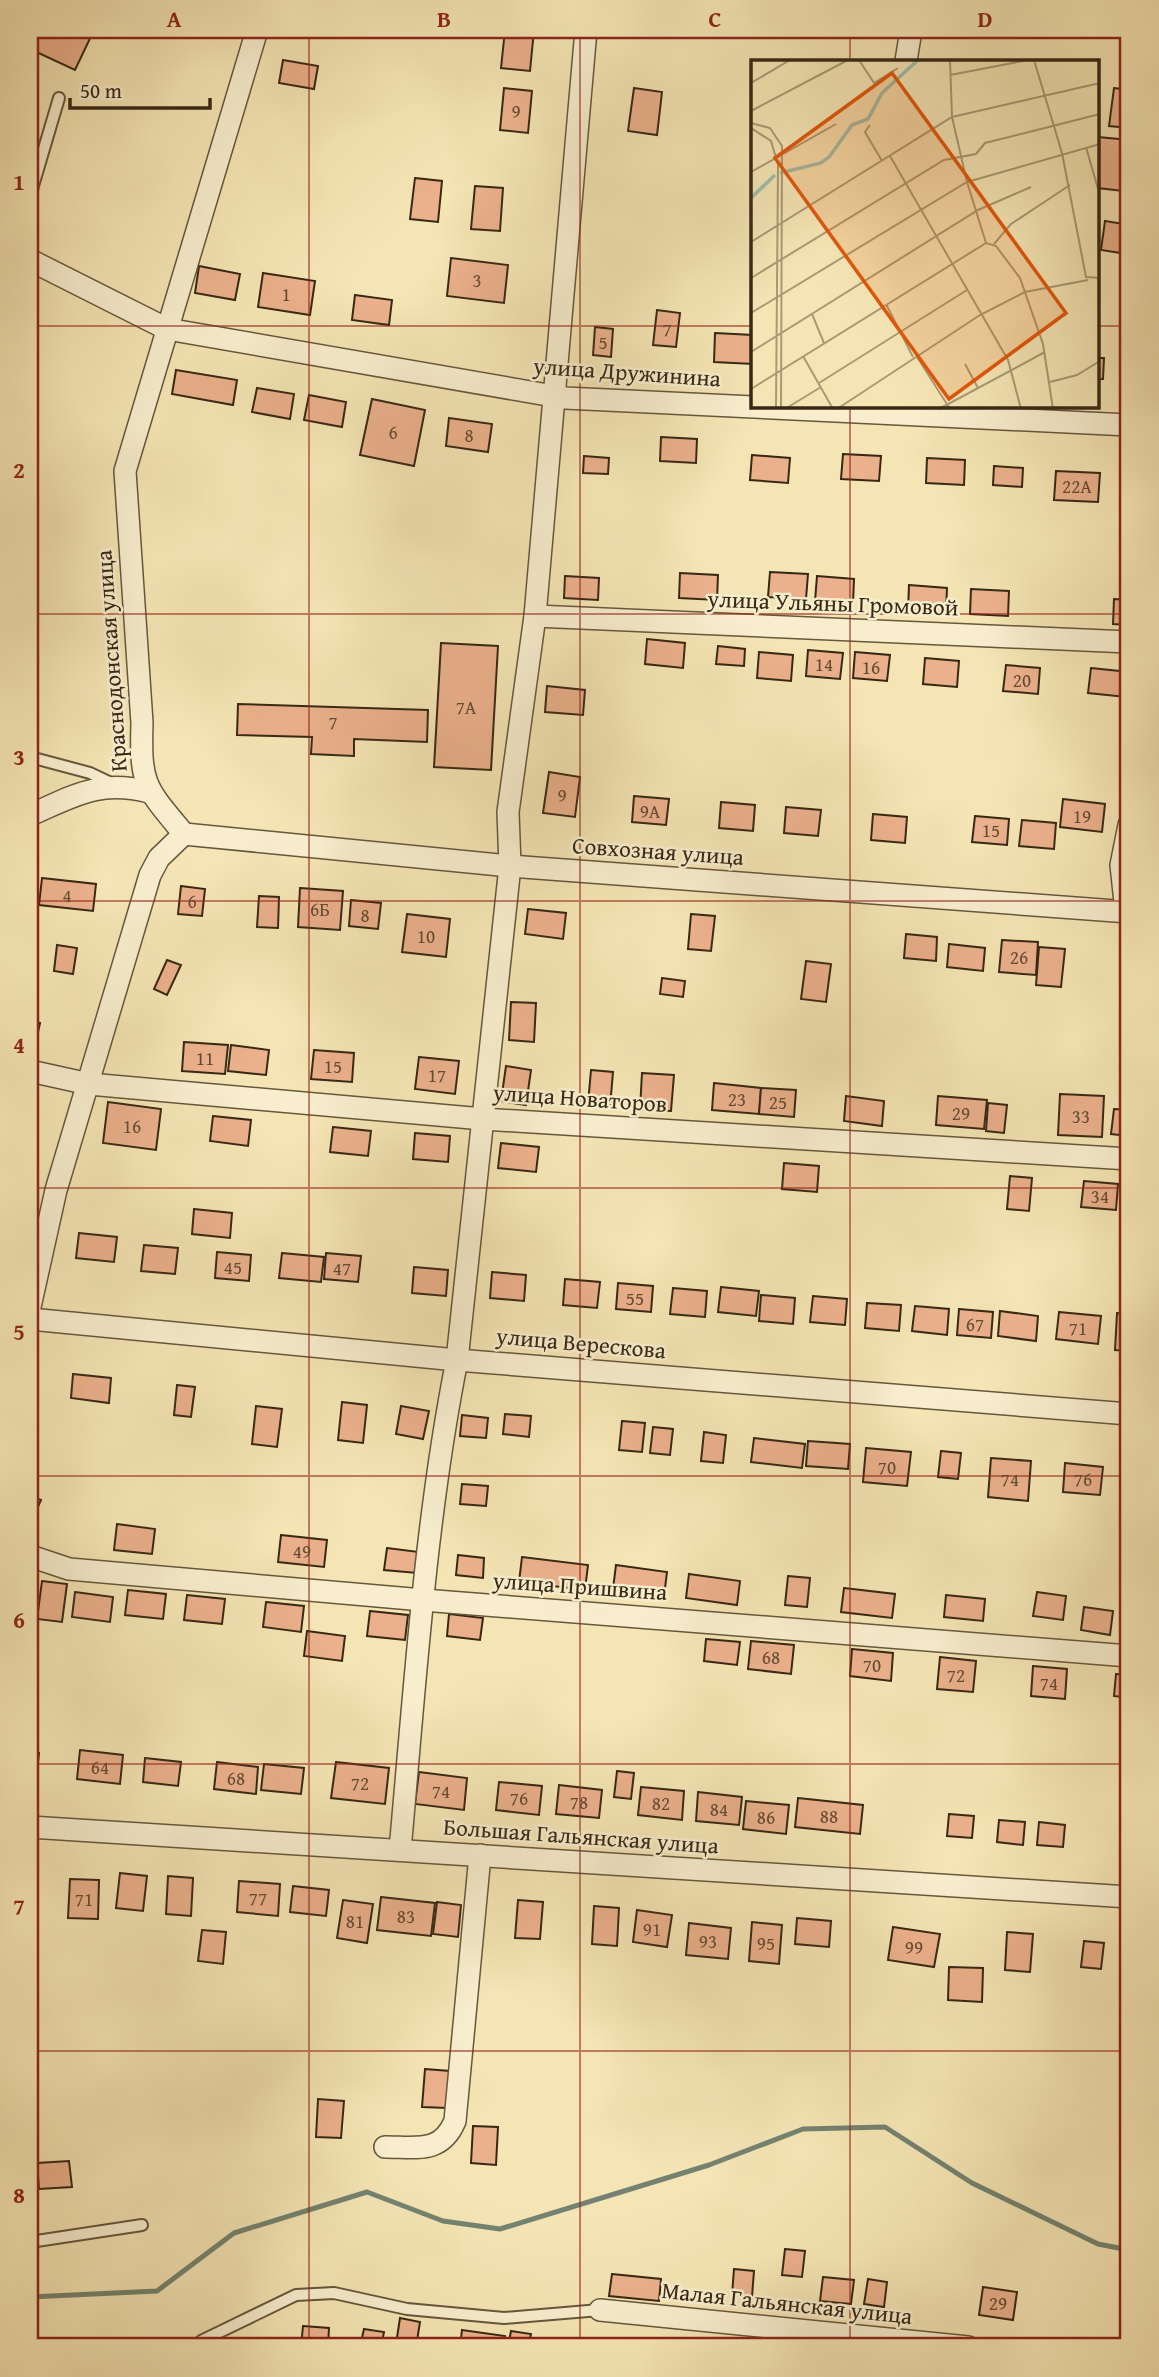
<svg xmlns="http://www.w3.org/2000/svg" width="1159" height="2377" viewBox="0 0 1159 2377" font-family="'Gentium Book Plus',serif">
<style>
.lines{fill:none;stroke-linecap:round;stroke-linejoin:round}
.stream{stroke:#748371;stroke-width:5}
.building{fill:#ebb18c;stroke:#372815;stroke-width:2}
.service-casing{stroke:#66573d;stroke-width:14}
.minor-casing{stroke:#66573d;stroke-width:24}
.service{stroke:#f8eece;stroke-width:10}
.minor{stroke:#f8eece;stroke-width:21}
.tram{stroke:#372815;stroke-width:2}
.grid{fill:none;stroke:#8f2418;stroke-width:2;stroke-opacity:0.55}
.labels{text-anchor:middle;stroke-width:5;stroke-linejoin:round;paint-order:stroke}
.number-label{font-size:19px;fill:#644a33}
.street-label{font-size:23px;fill:#372815;stroke:#f8eece}
.inset-river{fill:none;stroke:#9cbfaf;stroke-width:3.5}
.inset-road{fill:none;stroke:#a99974;stroke-width:2}
.view{fill:#df570c;fill-opacity:0.15;stroke:#df570c;stroke-width:3.5}
.inset-edge{fill:none;stroke:#372815;stroke-width:3.5}
.neatline{fill:none;stroke:#8f2418;stroke-width:2.5}
.grid-label{font-size:23px;text-anchor:middle;font-weight:bold;fill:#8f2418}
</style>
<rect width="100%" height="100%" fill="#f5e5b4"/>
<filter id="stains"><feTurbulence type="fractalNoise" baseFrequency=".00286" numOctaves="4"/><feColorMatrix values="0 0 0 0 .2 0 0 0 0 .09 0 0 0 0 .02 0 0 0 .5 -.17"/></filter>
<radialGradient id="worn" r=".72"><stop offset=".6" stop-color="#630" stop-opacity="0"/><stop offset="1" stop-color="#630" stop-opacity=".3"/></radialGradient>
<g class="lines">
<polyline class="stream" points="30,2297 157,2291 234,2233 367,2192 443,2221 500,2229 709,2165 803,2129 885,2127 972,2183 1098,2244 1129,2250"/>
</g>
<g class="building">
<polygon points="30,30 94,30 75,70 30,49"/>
<polygon points="505,30 534,30 530,71 501,68"/>
<polygon points="283,60 318,66 314,89 279,83"/>
<polygon points="504,88 532,91 528,133 500,130"/>
<polygon points="634,88 662,92 657,135 628,131"/>
<polygon points="1114,88 1129,90 1129,128 1109,126"/>
<polygon points="1098,137 1129,140 1123,191 1098,188"/>
<polygon points="415,178 442,181 438,222 410,219"/>
<polygon points="475,186 503,188 500,231 471,229"/>
<polygon points="1105,221 1124,224 1121,253 1101,250"/>
<polygon points="451,258 508,265 504,303 447,296"/>
<polygon points="199,266 240,274 235,300 195,293"/>
<polygon points="263,273 315,281 310,315 258,307"/>
<polygon points="355,295 392,300 389,325 352,320"/>
<polygon points="657,310 680,313 676,347 653,345"/>
<polygon points="595,327 613,329 611,357 593,355"/>
<polygon points="715,333 753,335 753,364 714,362"/>
<polygon points="1098,358 1104,358 1103,379 1098,379"/>
<polygon points="176,370 237,380 233,405 172,394"/>
<polygon points="257,388 294,394 290,419 252,412"/>
<polygon points="309,395 346,402 342,427 304,420"/>
<polygon points="372,399 425,410 414,466 360,455"/>
<polygon points="449,418 492,424 488,452 446,446"/>
<polygon points="661,437 697,439 696,463 660,461"/>
<polygon points="843,454 881,456 879,481 841,479"/>
<polygon points="752,455 790,458 788,483 750,480"/>
<polygon points="584,456 609,458 608,474 583,473"/>
<polygon points="927,458 965,460 964,485 926,483"/>
<polygon points="994,466 1023,468 1022,487 993,485"/>
<polygon points="1056,471 1100,473 1098,502 1054,500"/>
<polygon points="770,572 808,574 806,599 768,597"/>
<polygon points="680,573 718,575 717,600 679,598"/>
<polygon points="565,576 599,578 598,600 564,598"/>
<polygon points="817,576 854,579 853,603 815,601"/>
<polygon points="909,585 947,588 946,613 908,610"/>
<polygon points="971,589 1009,591 1008,616 970,614"/>
<polygon points="1114,599 1129,600 1129,625 1113,624"/>
<polygon points="647,639 685,643 683,668 645,664"/>
<polygon points="441,643 498,646 491,770 434,767"/>
<polygon points="718,646 745,649 744,666 716,664"/>
<polygon points="808,650 843,653 840,679 806,676"/>
<polygon points="759,652 793,655 791,681 757,678"/>
<polygon points="855,652 890,655 887,681 853,678"/>
<polygon points="925,658 959,661 957,687 923,684"/>
<polygon points="1006,665 1040,668 1038,694 1003,691"/>
<polygon points="1091,668 1129,672 1126,697 1088,693"/>
<polygon points="547,686 585,690 583,715 545,712"/>
<polygon points="238,704 428,710 427,742 354,739 354,756 311,754 312,737 237,735"/>
<polygon points="549,772 580,777 575,817 543,813"/>
<polygon points="634,796 669,799 666,825 632,822"/>
<polygon points="1063,799 1105,804 1102,832 1060,827"/>
<polygon points="721,802 755,805 753,831 719,828"/>
<polygon points="786,807 821,810 818,836 784,833"/>
<polygon points="873,814 907,817 905,843 871,840"/>
<polygon points="975,816 1009,819 1007,845 972,842"/>
<polygon points="1022,820 1056,823 1054,849 1019,846"/>
<polygon points="42,878 96,884 93,911 39,905"/>
<polygon points="181,886 205,889 202,916 178,914"/>
<polygon points="300,888 343,891 340,930 298,927"/>
<polygon points="259,896 279,897 278,928 257,927"/>
<polygon points="351,900 381,903 378,929 349,926"/>
<polygon points="528,909 566,913 563,939 525,934"/>
<polygon points="407,914 450,919 446,957 402,952"/>
<polygon points="691,914 715,916 711,951 688,949"/>
<polygon points="906,934 937,937 936,961 904,958"/>
<polygon points="1002,940 1038,942 1036,975 999,972"/>
<polygon points="949,944 985,948 983,971 947,967"/>
<polygon points="57,945 77,948 73,974 54,971"/>
<polygon points="1039,947 1065,949 1061,987 1036,985"/>
<polygon points="167,960 181,965 167,995 154,989"/>
<polygon points="806,961 831,964 826,1002 801,999"/>
<polygon points="662,978 685,981 683,997 660,994"/>
<polygon points="511,1002 536,1003 534,1042 509,1040"/>
<polygon points="30,1020 40,1023 35,1046 30,1045"/>
<polygon points="184,1042 228,1045 225,1074 182,1071"/>
<polygon points="231,1045 269,1050 266,1075 228,1071"/>
<polygon points="314,1050 354,1053 352,1082 311,1079"/>
<polygon points="419,1057 459,1061 455,1094 415,1089"/>
<polygon points="506,1066 531,1070 526,1105 501,1101"/>
<polygon points="591,1070 613,1072 610,1107 588,1104"/>
<polygon points="642,1073 674,1075 671,1111 640,1109"/>
<polygon points="714,1083 761,1088 759,1114 712,1110"/>
<polygon points="30,1085 37,1087 30,1117"/>
<polygon points="761,1088 796,1090 794,1117 759,1114"/>
<polygon points="1060,1094 1104,1096 1102,1137 1058,1135"/>
<polygon points="846,1096 884,1101 882,1126 844,1121"/>
<polygon points="938,1096 987,1100 984,1129 936,1125"/>
<polygon points="108,1102 161,1109 156,1150 103,1143"/>
<polygon points="988,1103 1007,1105 1004,1133 986,1131"/>
<polygon points="1114,1109 1129,1110 1129,1136 1111,1134"/>
<polygon points="213,1116 251,1120 248,1146 210,1141"/>
<polygon points="333,1127 371,1131 368,1156 330,1152"/>
<polygon points="415,1133 450,1136 448,1162 413,1159"/>
<polygon points="501,1143 539,1147 536,1172 498,1168"/>
<polygon points="784,1163 819,1166 817,1192 782,1189"/>
<polygon points="1010,1176 1032,1178 1029,1211 1007,1209"/>
<polygon points="1084,1181 1118,1184 1116,1210 1081,1207"/>
<polygon points="194,1209 232,1213 230,1238 192,1234"/>
<polygon points="79,1233 117,1237 114,1262 76,1258"/>
<polygon points="144,1245 178,1248 175,1274 141,1271"/>
<polygon points="217,1252 251,1255 249,1281 215,1278"/>
<polygon points="282,1253 324,1257 321,1282 279,1278"/>
<polygon points="326,1253 361,1256 358,1282 324,1279"/>
<polygon points="414,1267 448,1270 446,1296 412,1293"/>
<polygon points="492,1272 526,1275 524,1301 490,1298"/>
<polygon points="565,1279 600,1282 597,1308 563,1305"/>
<polygon points="618,1283 653,1286 651,1312 616,1309"/>
<polygon points="721,1287 759,1291 756,1316 718,1312"/>
<polygon points="673,1288 707,1291 705,1317 670,1314"/>
<polygon points="761,1295 795,1298 793,1324 759,1321"/>
<polygon points="813,1296 847,1299 845,1325 810,1322"/>
<polygon points="867,1303 901,1305 899,1331 865,1328"/>
<polygon points="915,1306 949,1309 947,1335 912,1331"/>
<polygon points="959,1309 993,1312 991,1338 957,1335"/>
<polygon points="1000,1311 1038,1316 1036,1341 998,1336"/>
<polygon points="1059,1312 1101,1316 1098,1344 1056,1339"/>
<polygon points="1117,1313 1129,1314 1129,1351 1115,1350"/>
<polygon points="73,1374 111,1378 109,1403 71,1398"/>
<polygon points="177,1385 195,1387 191,1417 174,1415"/>
<polygon points="342,1402 367,1405 363,1443 338,1440"/>
<polygon points="256,1406 282,1409 277,1447 252,1444"/>
<polygon points="401,1406 429,1411 423,1439 396,1434"/>
<polygon points="505,1414 531,1416 529,1437 503,1434"/>
<polygon points="462,1415 488,1418 486,1438 460,1436"/>
<polygon points="622,1421 645,1423 642,1452 619,1450"/>
<polygon points="653,1427 673,1429 670,1455 650,1453"/>
<polygon points="704,1432 726,1435 723,1463 701,1461"/>
<polygon points="754,1438 805,1444 802,1468 751,1462"/>
<polygon points="808,1441 850,1444 848,1469 806,1466"/>
<polygon points="866,1448 911,1452 907,1486 863,1482"/>
<polygon points="941,1451 961,1453 958,1479 938,1477"/>
<polygon points="991,1458 1031,1461 1028,1501 988,1497"/>
<polygon points="1065,1463 1103,1467 1100,1495 1063,1492"/>
<polygon points="462,1484 488,1486 486,1506 460,1504"/>
<polygon points="30,1495 41,1500 30,1525"/>
<polygon points="117,1524 155,1529 152,1554 114,1550"/>
<polygon points="281,1535 327,1540 324,1567 278,1562"/>
<polygon points="387,1548 419,1552 417,1573 384,1570"/>
<polygon points="458,1555 484,1558 483,1578 456,1575"/>
<polygon points="522,1557 588,1565 585,1590 519,1582"/>
<polygon points="616,1565 667,1572 664,1596 613,1589"/>
<polygon points="689,1574 740,1581 737,1605 686,1598"/>
<polygon points="788,1576 810,1578 807,1607 785,1605"/>
<polygon points="42,1581 67,1584 62,1622 37,1619"/>
<polygon points="844,1588 895,1594 892,1618 841,1612"/>
<polygon points="128,1590 166,1594 163,1619 125,1615"/>
<polygon points="75,1592 113,1597 110,1622 72,1617"/>
<polygon points="1037,1592 1066,1596 1063,1620 1033,1616"/>
<polygon points="187,1595 225,1599 222,1624 184,1620"/>
<polygon points="946,1595 985,1599 983,1621 944,1617"/>
<polygon points="266,1602 304,1606 301,1632 263,1627"/>
<polygon points="1084,1607 1113,1611 1110,1635 1081,1630"/>
<polygon points="370,1611 408,1615 405,1640 367,1636"/>
<polygon points="449,1614 483,1618 480,1640 447,1636"/>
<polygon points="307,1631 345,1636 342,1661 304,1656"/>
<polygon points="706,1639 740,1642 737,1665 704,1661"/>
<polygon points="751,1641 794,1645 791,1674 748,1669"/>
<polygon points="852,1649 893,1653 891,1681 850,1676"/>
<polygon points="940,1657 976,1661 973,1692 937,1689"/>
<polygon points="1033,1666 1067,1669 1065,1699 1031,1696"/>
<polygon points="1116,1674 1129,1675 1129,1698 1114,1696"/>
<polygon points="80,1750 123,1755 120,1784 77,1779"/>
<polygon points="30,1752 39,1753 36,1782 30,1781"/>
<polygon points="145,1758 181,1762 178,1786 143,1782"/>
<polygon points="217,1762 258,1767 256,1794 214,1789"/>
<polygon points="336,1762 389,1768 385,1804 331,1798"/>
<polygon points="264,1764 304,1768 301,1794 261,1790"/>
<polygon points="617,1771 634,1773 631,1799 614,1797"/>
<polygon points="419,1772 467,1778 464,1810 415,1804"/>
<polygon points="499,1782 542,1786 539,1815 496,1810"/>
<polygon points="559,1785 602,1790 599,1818 556,1814"/>
<polygon points="641,1787 684,1791 682,1820 638,1815"/>
<polygon points="698,1792 742,1797 739,1825 696,1821"/>
<polygon points="798,1798 863,1805 860,1834 795,1827"/>
<polygon points="746,1801 789,1805 786,1834 743,1829"/>
<polygon points="949,1814 974,1816 972,1838 947,1836"/>
<polygon points="999,1820 1025,1822 1023,1845 997,1842"/>
<polygon points="1039,1822 1065,1825 1063,1847 1037,1845"/>
<polygon points="120,1873 147,1876 143,1911 116,1908"/>
<polygon points="168,1876 193,1878 191,1916 166,1914"/>
<polygon points="70,1879 99,1880 98,1919 68,1918"/>
<polygon points="239,1881 280,1884 278,1916 237,1912"/>
<polygon points="293,1886 329,1890 326,1916 290,1912"/>
<polygon points="381,1897 435,1903 431,1936 377,1930"/>
<polygon points="343,1900 373,1904 367,1943 337,1938"/>
<polygon points="518,1900 543,1902 540,1939 515,1938"/>
<polygon points="437,1902 461,1905 458,1937 433,1934"/>
<polygon points="594,1906 619,1908 617,1946 592,1944"/>
<polygon points="637,1910 672,1915 667,1947 633,1942"/>
<polygon points="797,1918 831,1921 829,1947 795,1944"/>
<polygon points="752,1922 782,1925 779,1964 749,1961"/>
<polygon points="689,1923 731,1928 728,1959 686,1955"/>
<polygon points="893,1927 940,1934 934,1967 888,1960"/>
<polygon points="202,1930 226,1932 223,1964 198,1961"/>
<polygon points="1007,1932 1033,1934 1030,1972 1005,1970"/>
<polygon points="1084,1941 1104,1943 1101,1969 1081,1967"/>
<polygon points="949,1967 983,1968 982,2002 948,2000"/>
<polygon points="425,2069 450,2071 447,2108 422,2107"/>
<polygon points="318,2099 344,2101 341,2138 316,2137"/>
<polygon points="473,2126 498,2127 496,2165 471,2163"/>
<polygon points="69,2161 72,2187 39,2189 37,2163"/>
<polygon points="785,2249 805,2251 802,2277 782,2275"/>
<polygon points="734,2269 754,2271 752,2297 732,2295"/>
<polygon points="612,2274 661,2279 659,2301 609,2296"/>
<polygon points="823,2277 854,2280 851,2304 820,2301"/>
<polygon points="868,2279 887,2282 884,2307 864,2304"/>
<polygon points="983,2287 1017,2292 1013,2320 979,2315"/>
<polygon points="400,2318 420,2322 416,2347 396,2344"/>
<polygon points="303,2326 329,2328 328,2347 301,2347"/>
<polygon points="364,2329 384,2332 381,2347 360,2347"/>
<polygon points="462,2330 505,2336 504,2347 460,2347"/>
<polygon points="511,2331 531,2334 528,2347 508,2347"/>
</g>
<g class="lines">
<defs>
<g id="service">
<polyline points="30,196 59,98"/>
<polyline points="30,757 90,773 111,783"/>
<polyline points="30,2242 142,2225"/>
<polyline points="201,2341 296,2295 334,2293 407,2309 504,2318 600,2310"/>
</g>
<g id="minor">
<polyline points="906,61 911,30"/>
<polyline points="30,260 167,329 565,398 1129,425"/>
<polyline points="535,616 1129,642"/>
<path d="M30 815C74 796 99 779 149 792"/>
<polyline points="184,834 510,866 1129,912"/>
<polyline points="1126,912 1121,865 1129,825"/>
<polyline points="30,1071 89,1084 483,1119 1129,1159"/>
<path d="M30 1307 56 1190 150 875 159 858 184 834C145 787 140 785 142 723L125 471 257 30"/>
<polyline points="30,1319 457,1360 1129,1414"/>
<polyline points="30,1556 69,1569 423,1600 1129,1656"/>
<polyline points="30,1827 1129,1897"/>
<path d="M400 1850C415 1687 425 1521 457 1360L510 866 508 812 535 616 586 30"/>
<path d="M385 2147C417 2147 441 2154 455 2121L480 1855"/>
<polyline points="600,2310 968,2347"/>
</g>
</defs>
<use href="#service" class="service-casing"/>
<use href="#minor" class="minor-casing"/>
<use href="#service" class="service"/>
<use href="#minor" class="minor"/>
<polyline class="tram" points="1113,2347 1129,2324"/>
</g>
<path class="grid" d="M309 30V2347M580 30V2347M850 30V61M30 326H753M1098 326H1129M850 406V2347M30 614H1129M30 901H1129M30 1188H1129M30 1476H1129M30 1764H1129M30 2051H1129"/>
<g class="labels">
<g class="number-label">
<text x="516" y="118">9</text>
<text x="477" y="287">3</text>
<text x="286" y="301">1</text>
<text x="667" y="336">7</text>
<text x="603" y="349">5</text>
<text x="393" y="439">6</text>
<text x="469" y="442">8</text>
<text x="1077" y="493">22А</text>
<text x="824" y="671">14</text>
<text x="871" y="674">16</text>
<text x="1022" y="687">20</text>
<text x="466" y="714">7А</text>
<text x="333" y="729">7</text>
<text x="562" y="802">9</text>
<text x="650" y="818">9А</text>
<text x="1082" y="823">19</text>
<text x="991" y="837">15</text>
<text x="67" y="902">4</text>
<text x="192" y="908">6</text>
<text x="320" y="916">6Б</text>
<text x="365" y="922">8</text>
<text x="426" y="943">10</text>
<text x="1019" y="964">26</text>
<text x="205" y="1065">11</text>
<text x="333" y="1073">15</text>
<text x="437" y="1082">17</text>
<text x="737" y="1106">23</text>
<text x="778" y="1109">25</text>
<text x="961" y="1120">29</text>
<text x="1081" y="1123">33</text>
<text x="132" y="1133">16</text>
<text x="1100" y="1203">34</text>
<text x="233" y="1274">45</text>
<text x="342" y="1275">47</text>
<text x="635" y="1305">55</text>
<text x="975" y="1331">67</text>
<text x="1078" y="1335">71</text>
<text x="887" y="1474">70</text>
<text x="1010" y="1486">74</text>
<text x="1083" y="1486">76</text>
<text x="302" y="1558">49</text>
<text x="771" y="1664">68</text>
<text x="872" y="1672">70</text>
<text x="956" y="1682">72</text>
<text x="1049" y="1690">74</text>
<text x="100" y="1774">64</text>
<text x="236" y="1785">68</text>
<text x="360" y="1790">72</text>
<text x="441" y="1798">74</text>
<text x="519" y="1805">76</text>
<text x="579" y="1809">78</text>
<text x="661" y="1810">82</text>
<text x="719" y="1816">84</text>
<text x="829" y="1823">88</text>
<text x="766" y="1824">86</text>
<text x="258" y="1905">77</text>
<text x="84" y="1906">71</text>
<text x="406" y="1923">83</text>
<text x="355" y="1928">81</text>
<text x="652" y="1936">91</text>
<text x="708" y="1948">93</text>
<text x="766" y="1950">95</text>
<text x="914" y="1954">99</text>
<text x="998" y="2310">29</text>
</g>
<g class="street-label">
<text transform="translate(627 372) rotate(4)" y="8">улица Дружинина</text>
<text transform="translate(833 603) rotate(2)" y="8">улица Ульяны Громовой</text>
<text transform="translate(111 661) rotate(-94)" y="8">Краснодонская улица</text>
<text transform="translate(658 851) rotate(4)" y="8">Совхозная улица</text>
<text transform="translate(580 1098) rotate(4)" y="8">улица Новаторов</text>
<text transform="translate(581 1343) rotate(5)" y="8">улица Верескова</text>
<text transform="translate(580 1586) rotate(4)" y="8">улица Пришвина</text>
<text transform="translate(581 1836) rotate(4)" y="8">Большая Гальянская улица</text>
<text transform="translate(787 2303) rotate(6)" y="8">Малая Гальянская улица</text>
</g>
</g>
<g transform="translate(751 60)">
<rect width="348" height="348" fill="#f5e5b4"/>
<path class="inset-river" d="M29 113 70 103 78 97 101 65 117 59 131 33 167 0M0 138 24 115"/>
<path class="inset-road" d="M108 0 123 23 147 8M199 0 201 57 216 122 235 183 245 186 269 218 292 284 302 349M283 0 311 93 335 217 349 218M199 15 277 0M0 23 39 0M0 51 97 0M0 63 19 68 31 86 30 349M119 65 114 72 131 101M0 68 20 81 27 105 25 349M335 87 349 136M139 96 257 300 270 349M0 112 85 64M0 182 201 57 349 23M243 184 260 164 319 125M0 218 193 100 225 94 234 83 349 54M135 244 162 297M0 253 216 122 349 84M61 254 73 283M0 292 227 150 280 127M52 296 82 349M166 297 199 349M214 304 227 328M299 322 326 315 349 301M68 323 216 230M0 329 235 183M34 349 70 327M86 349 229 255 274 232 337 220M188 349 294 292"/>
<path class="view" d="M141 13 315 253 198 339 24 98Z"/>
<rect width="348" height="348" class="inset-edge"/>
</g>
<rect width="1159" height="2377" fill="none" stroke="#f5e5b4" stroke-width="77"/>
<path d="M70 98v10h140v-10" fill="none" stroke="#372815" stroke-width="3.5"/>
<text x="80" y="98" font-size="21" fill="#372815" stroke="#f8eece" stroke-width="5" paint-order="stroke">50 m</text>
<rect x="38" y="38" width="1082" height="2300" class="neatline"/>
<g class="grid-label">
<text x="174" y="27">A</text>
<text x="444" y="27">B</text>
<text x="715" y="27">C</text>
<text x="985" y="27">D</text>
<text x="19" y="190">1</text>
<text x="19" y="478">2</text>
<text x="19" y="765">3</text>
<text x="19" y="1053">4</text>
<text x="19" y="1340">5</text>
<text x="19" y="1628">6</text>
<text x="19" y="1915">7</text>
<text x="19" y="2203">8</text>
</g>
<rect width="100%" height="100%" filter="url(#stains)"/>
<rect width="100%" height="100%" fill="url(#worn)"/>
</svg>
